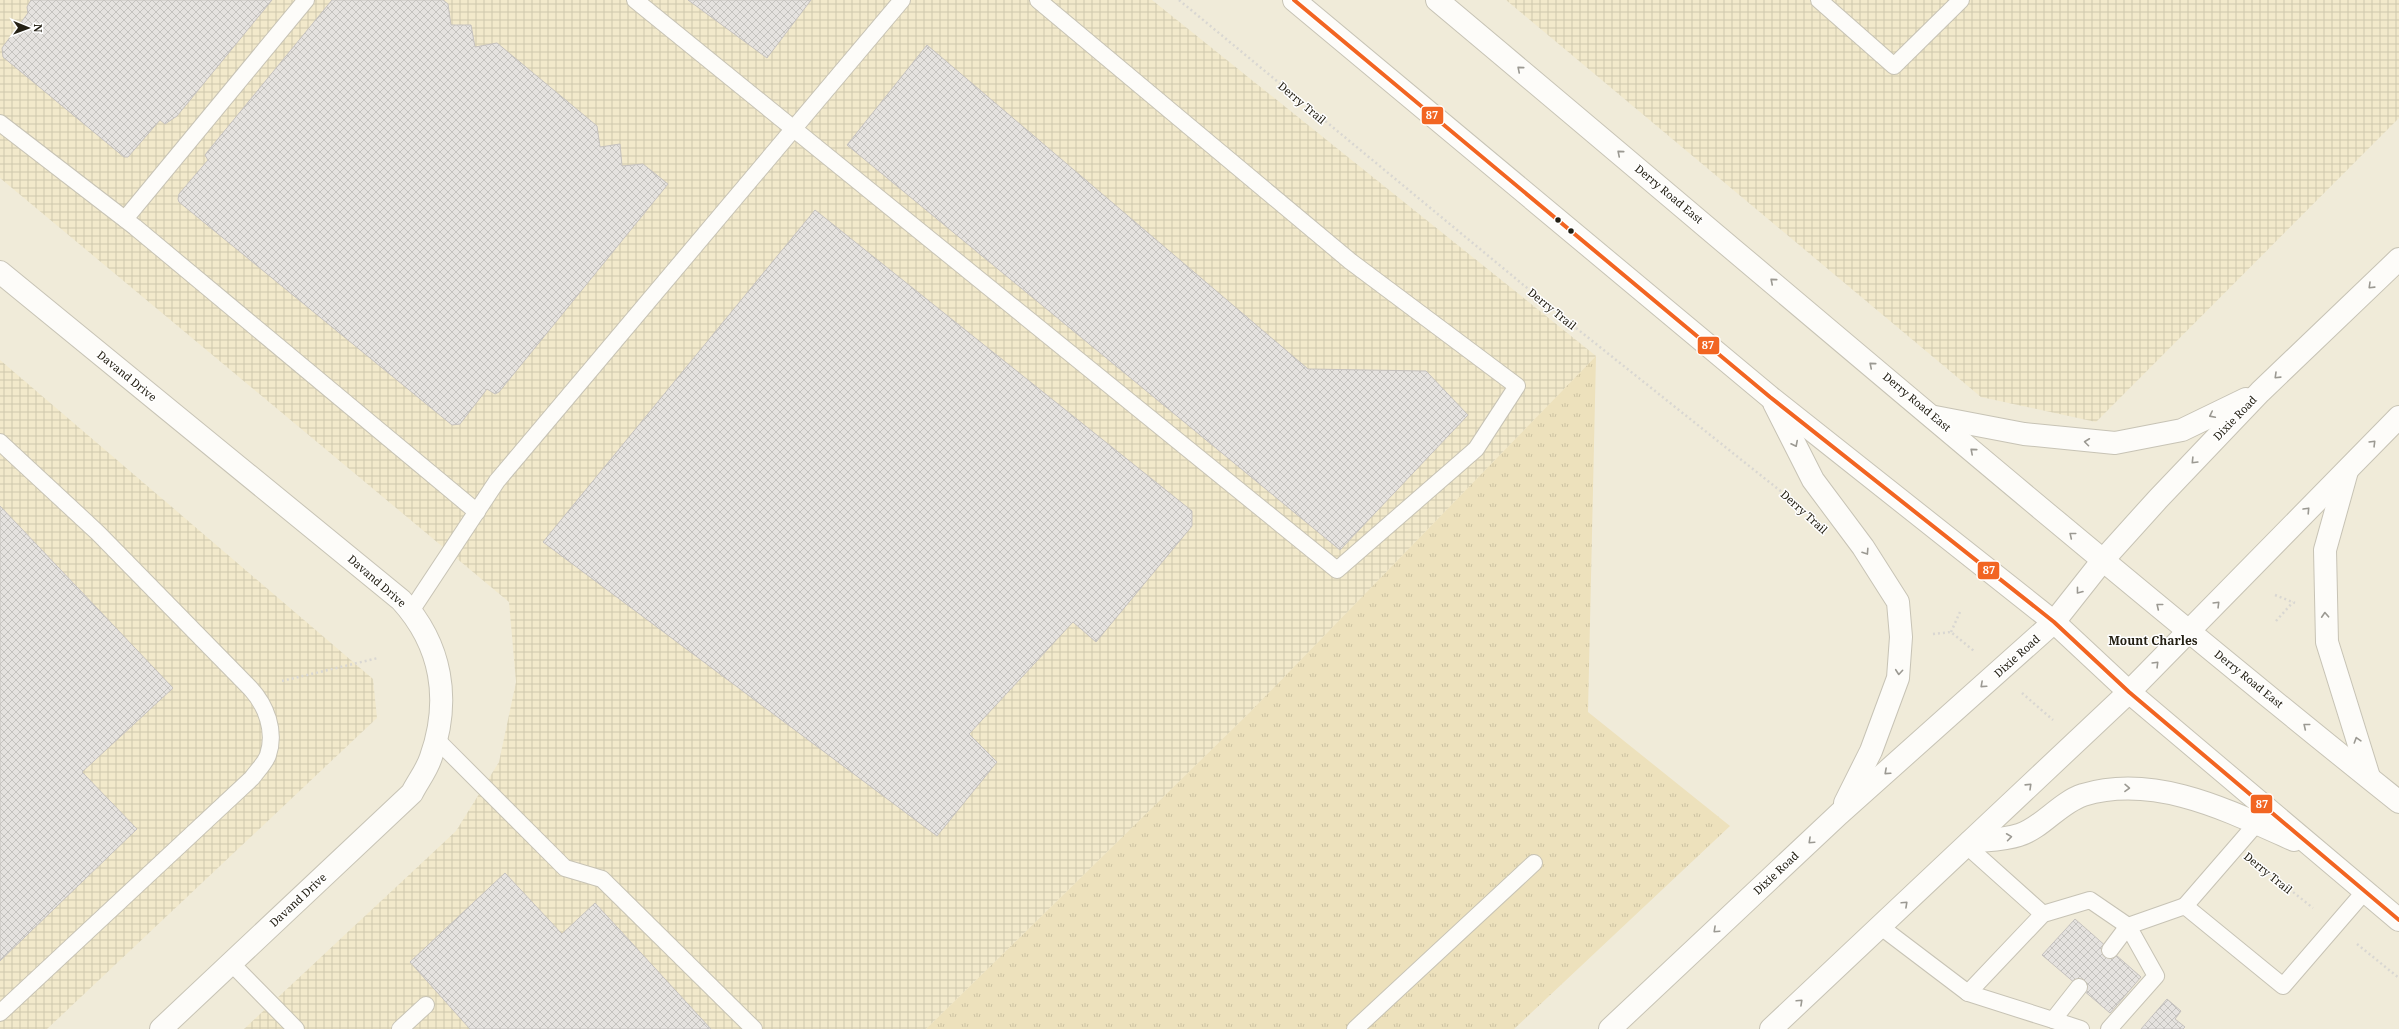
<svg xmlns="http://www.w3.org/2000/svg" width="2399" height="1029" viewBox="0 0 2399 1029" font-family="'Noto Serif',serif">
<style>
.industrial{fill:url(#industrial-grid)}
.grass{fill:url(#grass-tufts)}
.building{fill:url(#building-cross-hatch);stroke:#c5c1be}
.lines{fill:none;stroke-linecap:round;stroke-linejoin:round}
.service-casing{stroke:#c7c3b5;stroke-width:18}
.minor-casing{stroke:#c7c3b5;stroke-width:24}
.secondary-casing{stroke:#c7c3b5;stroke-width:24}
.path{stroke:#d9d7d2;stroke-width:2.5;stroke-dasharray:2 3;stroke-linecap:butt}
.service{stroke:#fdfcf9;stroke-width:16}
.minor{stroke:#fdfcf9;stroke-width:22}
.secondary{stroke:#fdfcf9;stroke-width:22}
.bus-1-casing{stroke:#fff;stroke-width:7}
.bus-1{stroke:#f26522;stroke-width:4}
.oneway{stroke:#9b9992}
.bus-dot{fill:#242014;stroke:#fff;stroke-width:1.5}
.labels{text-anchor:middle;stroke-width:3;stroke-linejoin:round;paint-order:stroke}
.street-label{font-size:11px;fill:#242014;stroke:#fff}
.neighbourhood-label{font-size:12px;font-weight:bold;fill:#242014;stroke:#fff}
.line-badge{stroke:#fff;stroke-width:1.5}
.badge-label{font-size:11px;text-anchor:middle;font-weight:bold;fill:#fff}
</style>
<defs>
<pattern id="industrial-grid" width="8" height="8" patternUnits="userSpaceOnUse"><rect width="8" height="8" fill="#f2e9cb"/><path d="M0 4h8M4 0v8" fill="none" stroke="#cfc8ad"/></pattern>
<pattern id="grass-tufts" width="24" height="20" patternUnits="userSpaceOnUse"><rect width="24" height="20" fill="#ede1bc"/><path d="M3 7l-1-3M5 7V3M7 7l1-3M15 17l-1-3M17 17v-4M19 17l1-3" fill="none" stroke="#cbc1a1"/></pattern>
<pattern id="building-cross-hatch" width="8" height="8" patternUnits="userSpaceOnUse"><rect width="8" height="8" fill="#e5e2df"/><path d="M0 0l8 8M0 8l8-8" fill="none" stroke="#c4c2be"/></pattern>
</defs>
<rect width="100%" height="100%" fill="#f0ebd9"/>
<g class="industrial">
<polygon points="0,0 1152,0 1596,356 1250,712 926,1029 244,1029 456,831 499,762 516,682 509,602 0,178"/>
<polygon points="1506,0 2399,0 2399,118 2096,422 1981,397"/>
<polygon points="0,360 373,679 377,718 47,1029 0,1029"/>
</g>
<polygon class="grass" points="1596,356 1588,712 1730,826 1514,1029 926,1029 1250,712"/>
<g class="building">
<polygon points="31,0 272,0 177,116 165,124 160,120 128,157 124,157 3,57 2,48 28,13 27,7"/>
<polygon points="332,0 443,0 448,4 451,25 471,25 475,47 497,43 597,126 600,147 620,144 622,166 643,164 668,184 499,392 495,394 487,389 460,424 452,425 179,202 178,199 179,194 208,160 205,155 208,151"/>
<polygon points="688,0 811,0 767,58"/>
<polygon points="927,45 1308,369 1426,371 1468,415 1340,550 847,145"/>
<polygon points="815,210 1192,511 1192,526 1096,642 1073,622 969,734 997,762 937,836 543,542"/>
<polygon points="0,506 173,688 82,772 137,829 0,961"/>
<polygon points="505,873 562,934 595,903 711,1029 470,1029 410,962"/>
<polygon points="2075,919 2141,977 2110,1013 2042,955"/>
<polygon points="2167,999 2181,1011 2175,1019 2185,1027 2183,1029 2141,1029"/>
</g>
<g class="lines">
<defs>
<g id="service">
<polyline points="635,0 1337,570 1476,449 1517,386 1350,261 1038,0"/>
<polyline points="1819,0 1894,66 1961,0"/>
<polyline points="0,123 135,227 477,512"/>
<polyline points="125,219 306,0"/>
<path d="M0 442 98 533 250 688C266 705 276 731 268 755 266 762 257 771 252 778L0 1013"/>
<polyline points="411,611 497,481 902,0"/>
<polyline points="436,739 565,868 602,879 754,1029"/>
<polyline points="1967,846 2043,914"/>
<polyline points="2185,906 2257,823"/>
<polyline points="1881,927 1968,993 2053,1020 2079,987"/>
<polyline points="2110,950 2128,926 2185,906 2283,986 2365,891"/>
<polyline points="231,963 296,1029"/>
<polyline points="1968,993 2043,914 2090,900 2128,926 2156,976 2109,1029"/>
<polyline points="2053,1020 2081,1029"/>
<polyline points="400,1029 426,1005"/>
<polyline points="1355,1029 1534,863"/>
</g>
<path id="minor" d="M0 272 401 600C442 645 451 700 431 757 427 770 418 781 412 793L161 1029"/>
<g id="secondary">
<polyline points="1294,0 1770,397 2054,622 2129,692 2399,920"/>
<path d="M1437 0C1757 268 2073 541 2399 802"/>
<polyline points="1774,403 1813,480 1863,547 1898,602 1901,637 1898,678 1871,751 1845,803"/>
<polyline points="1935,417 2024,434 2115,443 2182,430 2246,399"/>
<polyline points="2347,471 2325,550 2327,642 2369,777"/>
<path d="M1970 842C1986 840 2004 840 2019 835 2042 828 2059 803 2083 795 2155 773 2229 811 2294 840"/>
<polyline points="1610,1029 1839,814 2054,622 2103,560 2158,499 2260,392 2399,259"/>
<polyline points="1771,1029 2129,692 2399,417"/>
</g>
</defs>
<use href="#service" class="service-casing"/>
<use href="#minor" class="minor-casing"/>
<use href="#secondary" class="secondary-casing"/>
<g class="path">
<polyline points="1179,0 1561,316 1783,493"/>
<polyline points="2275,595 2295,603"/>
<polyline points="2276,621 2293,602"/>
<polyline points="1951,632 1960,612"/>
<polyline points="1933,634 1951,632 1974,651"/>
<polyline points="282,681 378,658"/>
<polyline points="2022,693 2053,720"/>
<polyline points="2258,864 2313,908"/>
<polyline points="2357,944 2399,978"/>
</g>
<use href="#service" class="service"/>
<use href="#minor" class="minor"/>
<use href="#secondary" class="secondary"/>
<defs>
<polyline id="bus-1" points="1294,0 1770,397 2054,622 2129,692 2399,920"/>
</defs>
<use href="#bus-1" class="bus-1-casing"/>
<use href="#bus-1" class="bus-1"/>
</g>
<defs><path id="oneway-chevron" d="M-2-3.5L2.5 0L-2 3.5" fill="none" stroke-width="1.6" stroke-linecap="round" stroke-linejoin="round"/></defs>
<g class="oneway">
<use href="#oneway-chevron" transform="translate(1520 69) rotate(-140)"/>
<use href="#oneway-chevron" transform="translate(1620 153) rotate(-140)"/>
<use href="#oneway-chevron" transform="translate(1773 281) rotate(-140)"/>
<use href="#oneway-chevron" transform="translate(2371 286) rotate(136)"/>
<use href="#oneway-chevron" transform="translate(1872 365) rotate(-140)"/>
<use href="#oneway-chevron" transform="translate(2277 376) rotate(136)"/>
<use href="#oneway-chevron" transform="translate(2212 415) rotate(154)"/>
<use href="#oneway-chevron" transform="translate(2087 442) rotate(-173)"/>
<use href="#oneway-chevron" transform="translate(2373 443) rotate(-45)"/>
<use href="#oneway-chevron" transform="translate(1795 444) rotate(63)"/>
<use href="#oneway-chevron" transform="translate(1973 451) rotate(-139)"/>
<use href="#oneway-chevron" transform="translate(2194 461) rotate(134)"/>
<use href="#oneway-chevron" transform="translate(2307 510) rotate(-47)"/>
<use href="#oneway-chevron" transform="translate(2072 535) rotate(-141)"/>
<use href="#oneway-chevron" transform="translate(1866 552) rotate(57)"/>
<use href="#oneway-chevron" transform="translate(2079 591) rotate(128)"/>
<use href="#oneway-chevron" transform="translate(2217 604) rotate(-45)"/>
<use href="#oneway-chevron" transform="translate(2159 606) rotate(-141)"/>
<use href="#oneway-chevron" transform="translate(2325 615) rotate(-93)"/>
<use href="#oneway-chevron" transform="translate(2156 664) rotate(-45)"/>
<use href="#oneway-chevron" transform="translate(1899 672) rotate(95)"/>
<use href="#oneway-chevron" transform="translate(1983 685) rotate(138)"/>
<use href="#oneway-chevron" transform="translate(2306 726) rotate(-141)"/>
<use href="#oneway-chevron" transform="translate(2357 740) rotate(-107)"/>
<use href="#oneway-chevron" transform="translate(1887 772) rotate(138)"/>
<use href="#oneway-chevron" transform="translate(2029 786) rotate(-44)"/>
<use href="#oneway-chevron" transform="translate(2127 788) rotate(1)"/>
<use href="#oneway-chevron" transform="translate(2009 837) rotate(-8)"/>
<use href="#oneway-chevron" transform="translate(1811 841) rotate(137)"/>
<use href="#oneway-chevron" transform="translate(1905 904) rotate(-43)"/>
<use href="#oneway-chevron" transform="translate(1716 930) rotate(137)"/>
<use href="#oneway-chevron" transform="translate(1800 1002) rotate(-43)"/>
</g>
<g class="bus-dot">
<circle cx="1558" cy="220" r="3.5"/>
<circle cx="1571" cy="231" r="3.5"/>
</g>
<g class="labels">
<g class="street-label">
<text transform="translate(1302 103) rotate(40)" y="4">Derry Trail</text>
<text transform="translate(1669 194) rotate(40)" y="4">Derry Road East</text>
<text transform="translate(1552 309) rotate(39)" y="4">Derry Trail</text>
<text transform="translate(127 376) rotate(39)" y="4">Davand Drive</text>
<text transform="translate(1917 402) rotate(40)" y="4">Derry Road East</text>
<text transform="translate(2235 418) rotate(-46)" y="4">Dixie Road</text>
<text transform="translate(1804 512) rotate(42)" y="4">Derry Trail</text>
<text transform="translate(377 581) rotate(41)" y="4">Davand Drive</text>
<text transform="translate(2017 656) rotate(-42)" y="4">Dixie Road</text>
<text transform="translate(2249 679) rotate(39)" y="4">Derry Road East</text>
<text transform="translate(1776 873) rotate(-43)" y="4">Dixie Road</text>
<text transform="translate(2268 873) rotate(39)" y="4">Derry Trail</text>
<text transform="translate(298 900) rotate(-43)" y="4">Davand Drive</text>
</g>
<g class="neighbourhood-label">
<text x="2153" y="645">Mount Charles</text>
</g>
</g>
<g class="line-badge">
<rect x="1421" y="106" width="23" height="19" rx="4" fill="#f26522"/>
<rect x="1697" y="336" width="23" height="19" rx="4" fill="#f26522"/>
<rect x="1977" y="561" width="23" height="19" rx="4" fill="#f26522"/>
<rect x="2250" y="794" width="23" height="20" rx="4" fill="#f26522"/>
</g>
<g class="badge-label">
<text x="1432" y="119">87</text>
<text x="1708" y="349">87</text>
<text x="1989" y="574">87</text>
<text x="2262" y="808">87</text>
</g>
<g transform="translate(28 28) rotate(91)" stroke="#ffffff" stroke-width="3" paint-order="stroke">
<path d="M0-3L7 15L0 10L-7 15Z" fill="#242014"/>
<text y="-6" font-size="11" font-weight="bold" text-anchor="middle" fill="#242014">N</text>
</g>
</svg>
